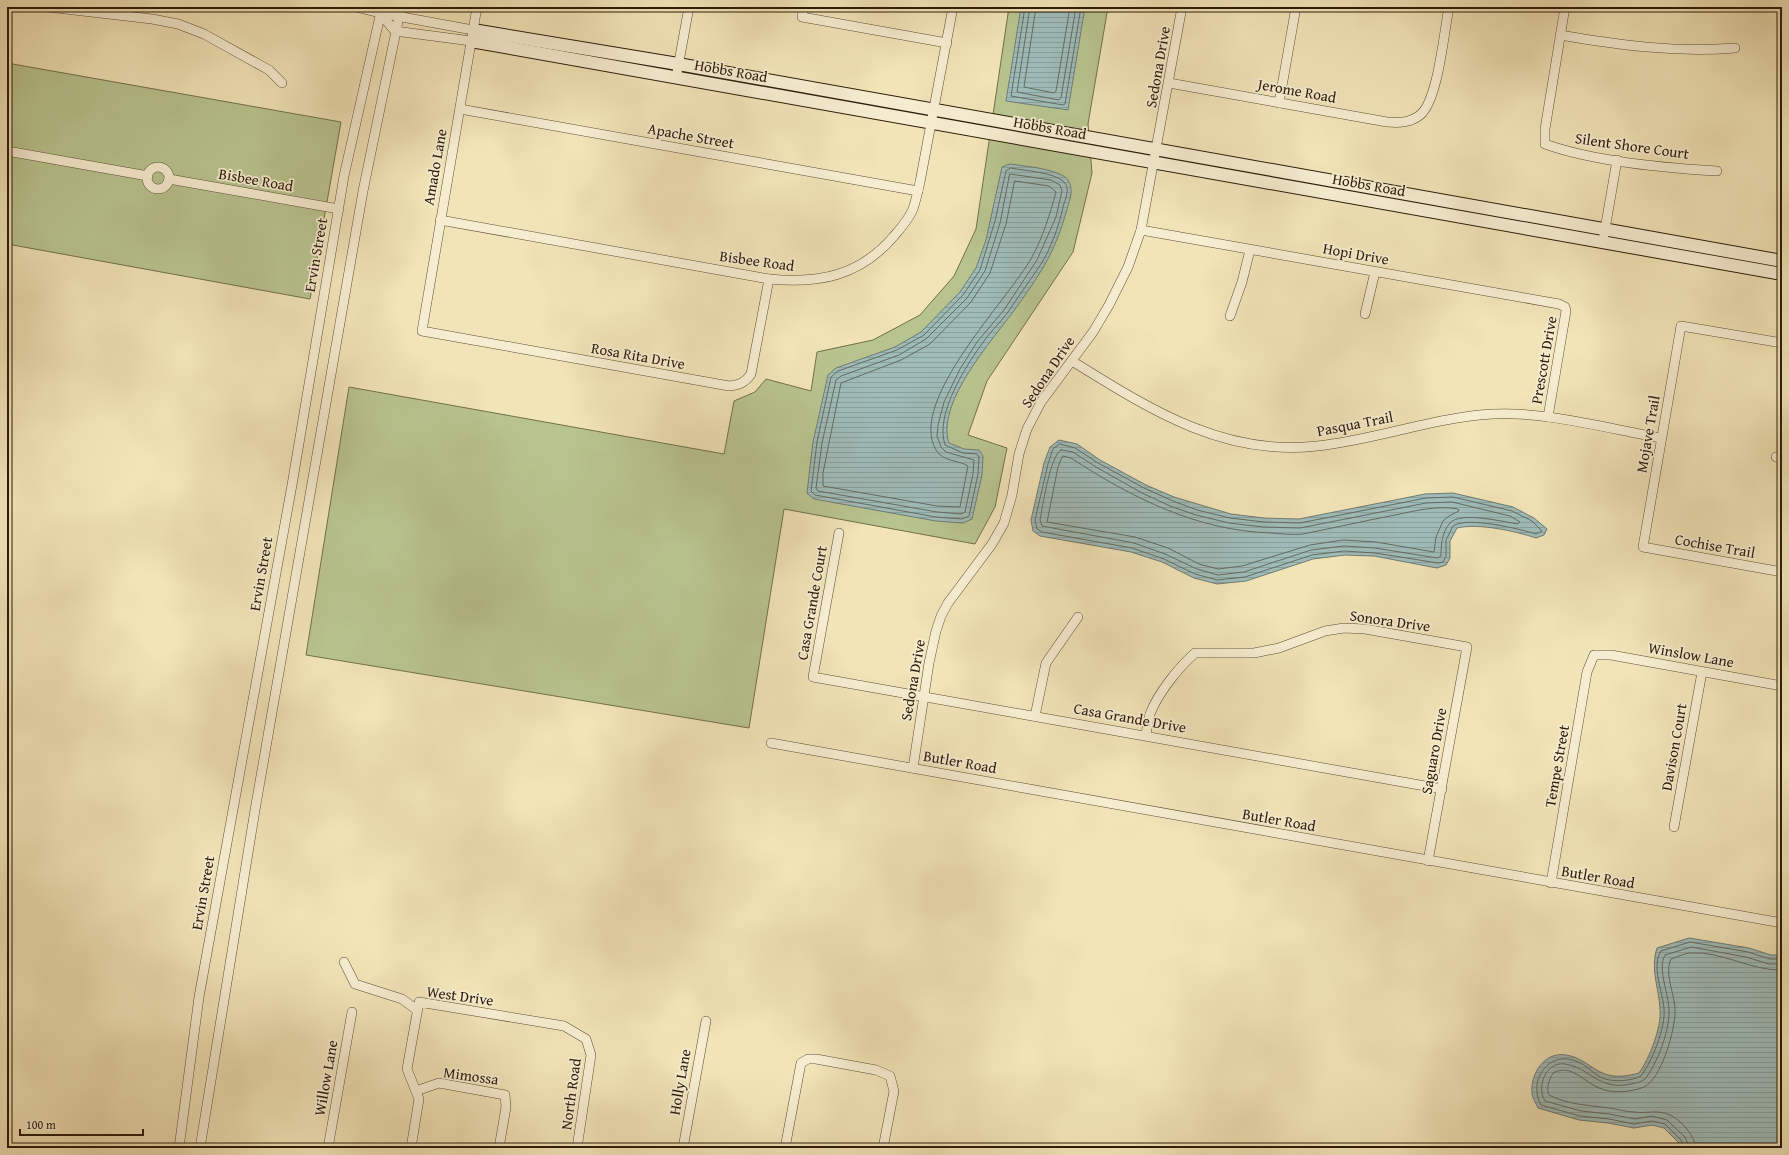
<svg xmlns="http://www.w3.org/2000/svg" width="1789" height="1155" viewBox="0 0 1789 1155" font-family="'Gentium Book Plus',serif">
<style>
.green{fill:#b8c48f;stroke:#726f4c}
.water{fill:url(#water-rules);stroke:#717b73}
.lines{fill:none;stroke-linecap:round;stroke-linejoin:round}
.shore{stroke:#656b61;stroke-width:1}
.street-casing{stroke:#5c4c34;stroke-width:10}
.secondary-casing{stroke:#2b1a09;stroke-width:14}
.street{stroke:#f6edd0;stroke-width:9}
.secondary{stroke:#f6edd0;stroke-width:12}
.labels{text-anchor:middle;stroke-width:3.5;stroke-linejoin:round;paint-order:stroke}
.street-label{font-size:15px;fill:#2b1a09;stroke:#f6edd0}
</style>
<defs>
<pattern id="water-rules" width="6" height="5" patternUnits="userSpaceOnUse"><rect width="6" height="5" fill="#9fbcb9"/><path d="M0 2.5h6" fill="none" stroke="#89a19e"/></pattern>
</defs>
<rect width="100%" height="100%" fill="#f1e4b7"/>
<filter id="stains"><feTurbulence type="fractalNoise" baseFrequency=".005" numOctaves="4"/><feColorMatrix values="0 0 0 0 .2 0 0 0 0 .09 0 0 0 0 .02 0 0 0 .5 -.17"/></filter>
<radialGradient id="worn" r=".72"><stop offset=".6" stop-color="#630" stop-opacity="0"/><stop offset="1" stop-color="#630" stop-opacity=".3"/></radialGradient>
<g class="green">
<polygon points="1009,7 1108,7 1088,124 1092,173 1073,252 987,381 968,435 1007,448 995,507 975,544 784,509 749,728 306,655 349,387 724,454 734,401 755,392 766,379 811,391 817,352 873,340 920,315 954,276 976,229"/>
<polygon points="7,63 341,122 310,299 7,244"/>
</g>
<g class="water">
<polygon points="1021,7 1085,7 1068,110 1006,101"/>
<path d="M1010 164C1024 166 1060 169 1068 180 1074 190 1070 199 1067 209 1062 228 1054 249 1044 266 1034 283 1022 300 1010 316 988 345 936 405 949 443L964 449 979 450 983 456 982 475 972 519 963 523 936 521 814 499 807 493 813 442 828 375 836 368 895 347 921 332 960 292 976 268 986 240 1002 167Z"/>
<path d="M1059 440 1077 444 1100 460 1146 485 1174 497 1231 514 1264 518 1299 519 1425 494 1453 493 1513 507 1534 518 1547 529 1544 535 1536 538C1515 531 1479 523 1457 528L1450 541V558L1446 565 1437 568 1374 556 1345 555 1313 559 1246 581 1217 584 1194 578 1162 562 1131 552 1040 536 1033 531 1031 520 1044 463 1050 447Z"/>
<path d="M1689 938 1749 948 1771 955H1782V1148H1682L1678 1142 1664 1128 1652 1125 1634 1128 1608 1123 1579 1120 1538 1108C1536 1103 1532 1098 1532 1093 1530 1074 1545 1051 1566 1055 1582 1057 1591 1069 1605 1074 1616 1078 1628 1076 1639 1073 1649 1059 1662 1027 1660 1009 1659 988 1650 969 1657 948Z"/>
</g>
<g class="lines">
<g class="shore">
<polyline points="1025,7 1011,96 1063,105 1065,104 1081,7"/>
<polyline points="1030,7 1017,92 1059,100 1061,98 1076,7"/>
<polyline points="1036,7 1024,87 1054,93 1056,91 1070,7"/>
<path d="M1011 168C1025 171 1054 172 1064 182 1071 189 1065 199 1063 207 1059 226 1051 248 1041 264 1030 280 1019 296 1008 312 1000 323 989 333 981 345 964 369 935 415 945 445L963 453 977 454 979 457 978 474 969 516 962 519 936 517 815 495 811 491 817 442 831 377 838 371 897 350 924 335 963 295 980 270 995 221 1006 171Z"/>
<polygon points="1010,174 1051,180 1060,185 1062,191 1056,217 1037,260 1004,310 977,342 960,369 944,402 938,425 937,436 941,447 946,452 974,460 973,474 965,512 961,514 937,512 818,491 816,488 822,443 836,380 841,376 899,355 926,339 967,298 985,271 1000,223"/>
<path d="M1015 181 1049 186 1056 192C1050 214 1043 237 1032 257 1009 299 907 401 936 450 943 462 959 460 968 466L960 507 937 506 823 486V473L841 383 901 360 930 344 971 302 990 273 1006 224Z"/>
<path d="M1060 444 1075 448 1098 463 1144 488 1173 501 1197 510 1230 518 1264 522 1300 523 1426 498 1453 497 1512 511 1532 521 1542 531 1536 534C1520 529 1467 516 1453 526L1446 540V556L1443 562 1438 563 1375 553 1344 551 1312 555 1245 577 1217 580 1195 574 1164 559 1132 548 1042 532 1037 529 1035 520 1048 464 1053 449Z"/>
<path d="M1061 450 1073 452 1096 467 1142 493 1170 506 1196 515 1229 523 1263 527 1300 528 1426 503 1452 502 1510 516 1520 522 1518 524C1504 522 1460 511 1450 523 1442 532 1441 544 1441 556L1437 558 1375 548 1344 546 1311 550 1244 572 1218 575 1197 569 1165 554 1134 543 1042 526 1040 520C1043 505 1050 456 1061 450Z"/>
<path d="M1063 456 1071 458C1132 498 1198 531 1272 533 1282 534 1293 535 1303 534 1333 528 1364 521 1395 515 1415 511 1437 505 1458 509L1459 511 1449 516 1443 521 1436 537 1434 552 1376 542 1343 540 1310 545 1242 566 1218 569 1199 564 1168 548 1135 537 1047 522 1058 467Z"/>
<path d="M1685 1148 1681 1140 1665 1124 1652 1121 1634 1124 1609 1119 1580 1116 1541 1105C1536 1096 1535 1085 1540 1075 1548 1060 1562 1055 1578 1062 1588 1066 1595 1076 1605 1079 1616 1082 1631 1081 1641 1076 1652 1062 1666 1026 1664 1009 1663 992 1651 967 1661 951L1690 942 1748 952 1770 959H1782"/>
<path d="M1690 1148 1685 1137 1667 1120 1652 1116 1635 1119 1609 1114 1581 1111 1545 1101C1536 1087 1546 1061 1565 1064 1591 1068 1598 1091 1631 1084 1636 1083 1641 1082 1645 1079 1657 1064 1670 1030 1669 1010 1669 995 1657 968 1665 955L1691 947 1746 957 1769 964H1782"/>
<path d="M1696 1148C1695 1136 1681 1120 1670 1115 1657 1109 1647 1114 1634 1112 1625 1112 1617 1109 1609 1108 1589 1105 1568 1105 1549 1095 1546 1088 1549 1080 1553 1073 1571 1063 1584 1082 1599 1088 1612 1094 1632 1092 1644 1087 1661 1080 1676 1028 1675 1010 1675 995 1664 973 1671 959 1677 957 1685 953 1691 953 1722 951 1751 971 1782 970"/>
</g>
<defs>
<g id="street">
<polyline points="48,7 152,19 178,24 204,34 269,70 282,83"/>
<polyline points="356,7 380,13 473,30"/>
<path d="M477 7 422 331 729 386C739 385 745 383 751 374L769 279"/>
<polyline points="804,7 802,17 947,43"/>
<path d="M1565 7 1545 129V144C1595 162 1664 168 1717 171"/>
<polyline points="380,13 395,31 471,41"/>
<path d="M1560 35C1619 45 1676 53 1735 48"/>
<polyline points="676,78 689,7"/>
<path d="M1169 83 1387 122C1399 123 1410 123 1420 115 1438 101 1444 32 1449 7"/>
<polyline points="1279,103 1296,7"/>
<polyline points="460,109 918,191"/>
<polyline points="7,151 148,176"/>
<circle cx="158" cy="178" r="11"/>
<polyline points="169,179 339,209"/>
<path d="M440 220 769 279C819 284 860 276 894 236 901 228 909 219 913 209 916 200 918 191 920 182L953 7"/>
<polyline points="1141,230 1559,304 1565,307 1566,311 1548,417"/>
<polyline points="1604,235 1617,160"/>
<polyline points="1365,314 1375,272"/>
<polyline points="1230,316 1242,282 1250,250"/>
<polyline points="1782,343 1681,326 1643,547 1782,572"/>
<path d="M1072 361C1148 408 1223 457 1317 446 1375 440 1435 417 1493 414 1544 411 1610 429 1661 438"/>
<polyline points="1776,457 1782,458"/>
<polyline points="839,533 813,677 1442,789"/>
<polyline points="1035,716 1046,663 1078,617"/>
<path d="M1146 735C1147 728 1148 720 1150 714 1158 693 1179 667 1195 653H1254L1279 648 1325 631 1344 628 1365 629 1467 647 1428 861"/>
<polyline points="771,743 1782,923"/>
<polyline points="913,768 929,663 936,631 941,616 948,603 992,544 1004,523 1012,495 1019,454 1027,429 1041,402 1093,332 1109,305 1128,267 1141,230 1182,7"/>
<polyline points="1674,827 1702,672"/>
<polyline points="1551,883 1587,672 1594,655 1611,655 1782,686"/>
<polyline points="344,962 355,984 402,999 417,1010"/>
<polyline points="416,1091 439,1083 505,1095 506,1107 499,1148"/>
<polyline points="179,1148 199,997 292,485 344,176 382,7"/>
<polyline points="200,1148 255,810 363,191 401,7"/>
<polyline points="328,1148 352,1012"/>
<polyline points="411,1148 419,1099 407,1069 419,1002 564,1026 586,1039 591,1055 577,1148"/>
<polyline points="683,1148 706,1021"/>
<polyline points="785,1148 801,1063 808,1059 816,1059 876,1070 890,1076 894,1091 883,1148"/>
</g>
<g id="secondary">
<polyline points="473,30 678,64 1782,261"/>
<polyline points="471,41 1782,274"/>
</g>
</defs>
<use href="#street" class="street-casing"/>
<use href="#secondary" class="secondary-casing"/>
<use href="#street" class="street"/>
<use href="#secondary" class="secondary"/>
</g>
<g class="labels">
<g class="street-label">
<text transform="translate(1158 67) rotate(-80)" y="5">Sedona Drive</text>
<text transform="translate(731 71) rotate(10)" y="5">Hobbs Road</text>
<text transform="translate(1297 91) rotate(10)" y="5">Jerome Road</text>
<text transform="translate(1050 128) rotate(10)" y="5">Hobbs Road</text>
<text transform="translate(691 136) rotate(10)" y="5">Apache Street</text>
<text transform="translate(1632 146) rotate(8)" y="5">Silent Shore Court</text>
<text transform="translate(435 167) rotate(-80)" y="5">Amado Lane</text>
<text transform="translate(256 180) rotate(10)" y="5">Bisbee Road</text>
<text transform="translate(1369 185) rotate(10)" y="5">Hobbs Road</text>
<text transform="translate(1356 254) rotate(10)" y="5">Hopi Drive</text>
<text transform="translate(316 255) rotate(-80)" y="5">Ervin Street</text>
<text transform="translate(757 261) rotate(8)" y="5">Bisbee Road</text>
<text transform="translate(638 356) rotate(10)" y="5">Rosa Rita Drive</text>
<text transform="translate(1544 360) rotate(-80)" y="5">Prescott Drive</text>
<text transform="translate(1048 372) rotate(-56)" y="5">Sedona Drive</text>
<text transform="translate(1355 424) rotate(-11)" y="5">Pasqua Trail</text>
<text transform="translate(1648 434) rotate(-80)" y="5">Mojave Trail</text>
<text transform="translate(1715 546) rotate(10)" y="5">Cochise Trail</text>
<text transform="translate(261 574) rotate(-80)" y="5">Ervin Street</text>
<text transform="translate(812 603) rotate(-80)" y="5">Casa Grande Court</text>
<text transform="translate(1390 621) rotate(8)" y="5">Sonora Drive</text>
<text transform="translate(1691 655) rotate(10)" y="5">Winslow Lane</text>
<text transform="translate(913 680) rotate(-80)" y="5">Sedona Drive</text>
<text transform="translate(1130 718) rotate(10)" y="5">Casa Grande Drive</text>
<text transform="translate(1674 747) rotate(-80)" y="5">Davison Court</text>
<text transform="translate(1434 751) rotate(-80)" y="5">Saguaro Drive</text>
<text transform="translate(960 762) rotate(10)" y="5">Butler Road</text>
<text transform="translate(1557 766) rotate(-80)" y="5">Tempe Street</text>
<text transform="translate(1279 820) rotate(10)" y="5">Butler Road</text>
<text transform="translate(1598 877) rotate(10)" y="5">Butler Road</text>
<text transform="translate(203 893) rotate(-80)" y="5">Ervin Street</text>
<text transform="translate(460 996) rotate(8)" y="5">West Drive</text>
<text transform="translate(471 1076) rotate(8)" y="5">Mimossa</text>
<text transform="translate(326 1078) rotate(-80)" y="5">Willow Lane</text>
<text transform="translate(680 1082) rotate(-80)" y="5">Holly Lane</text>
<text transform="translate(571 1094) rotate(-82)" y="5">North Road</text>
</g>
</g>
<rect width="1789" height="1155" fill="none" stroke="#f1e4b7" stroke-width="24"/>
<rect x="8" y="8" width="1773" height="1139" fill="none" stroke="#2b1a09" stroke-width="2"/>
<rect x="12" y="12" width="1765" height="1131" fill="none" stroke="#2b1a09"/>
<path d="M20 1129v6h123v-6" fill="none" stroke="#2b1a09" stroke-width="2"/>
<text x="26" y="1129" font-size="12" fill="#2b1a09" stroke="#f6edd0" stroke-width="3" paint-order="stroke">100 m</text>
<rect width="100%" height="100%" filter="url(#stains)"/>
<rect width="100%" height="100%" fill="url(#worn)"/>
</svg>
